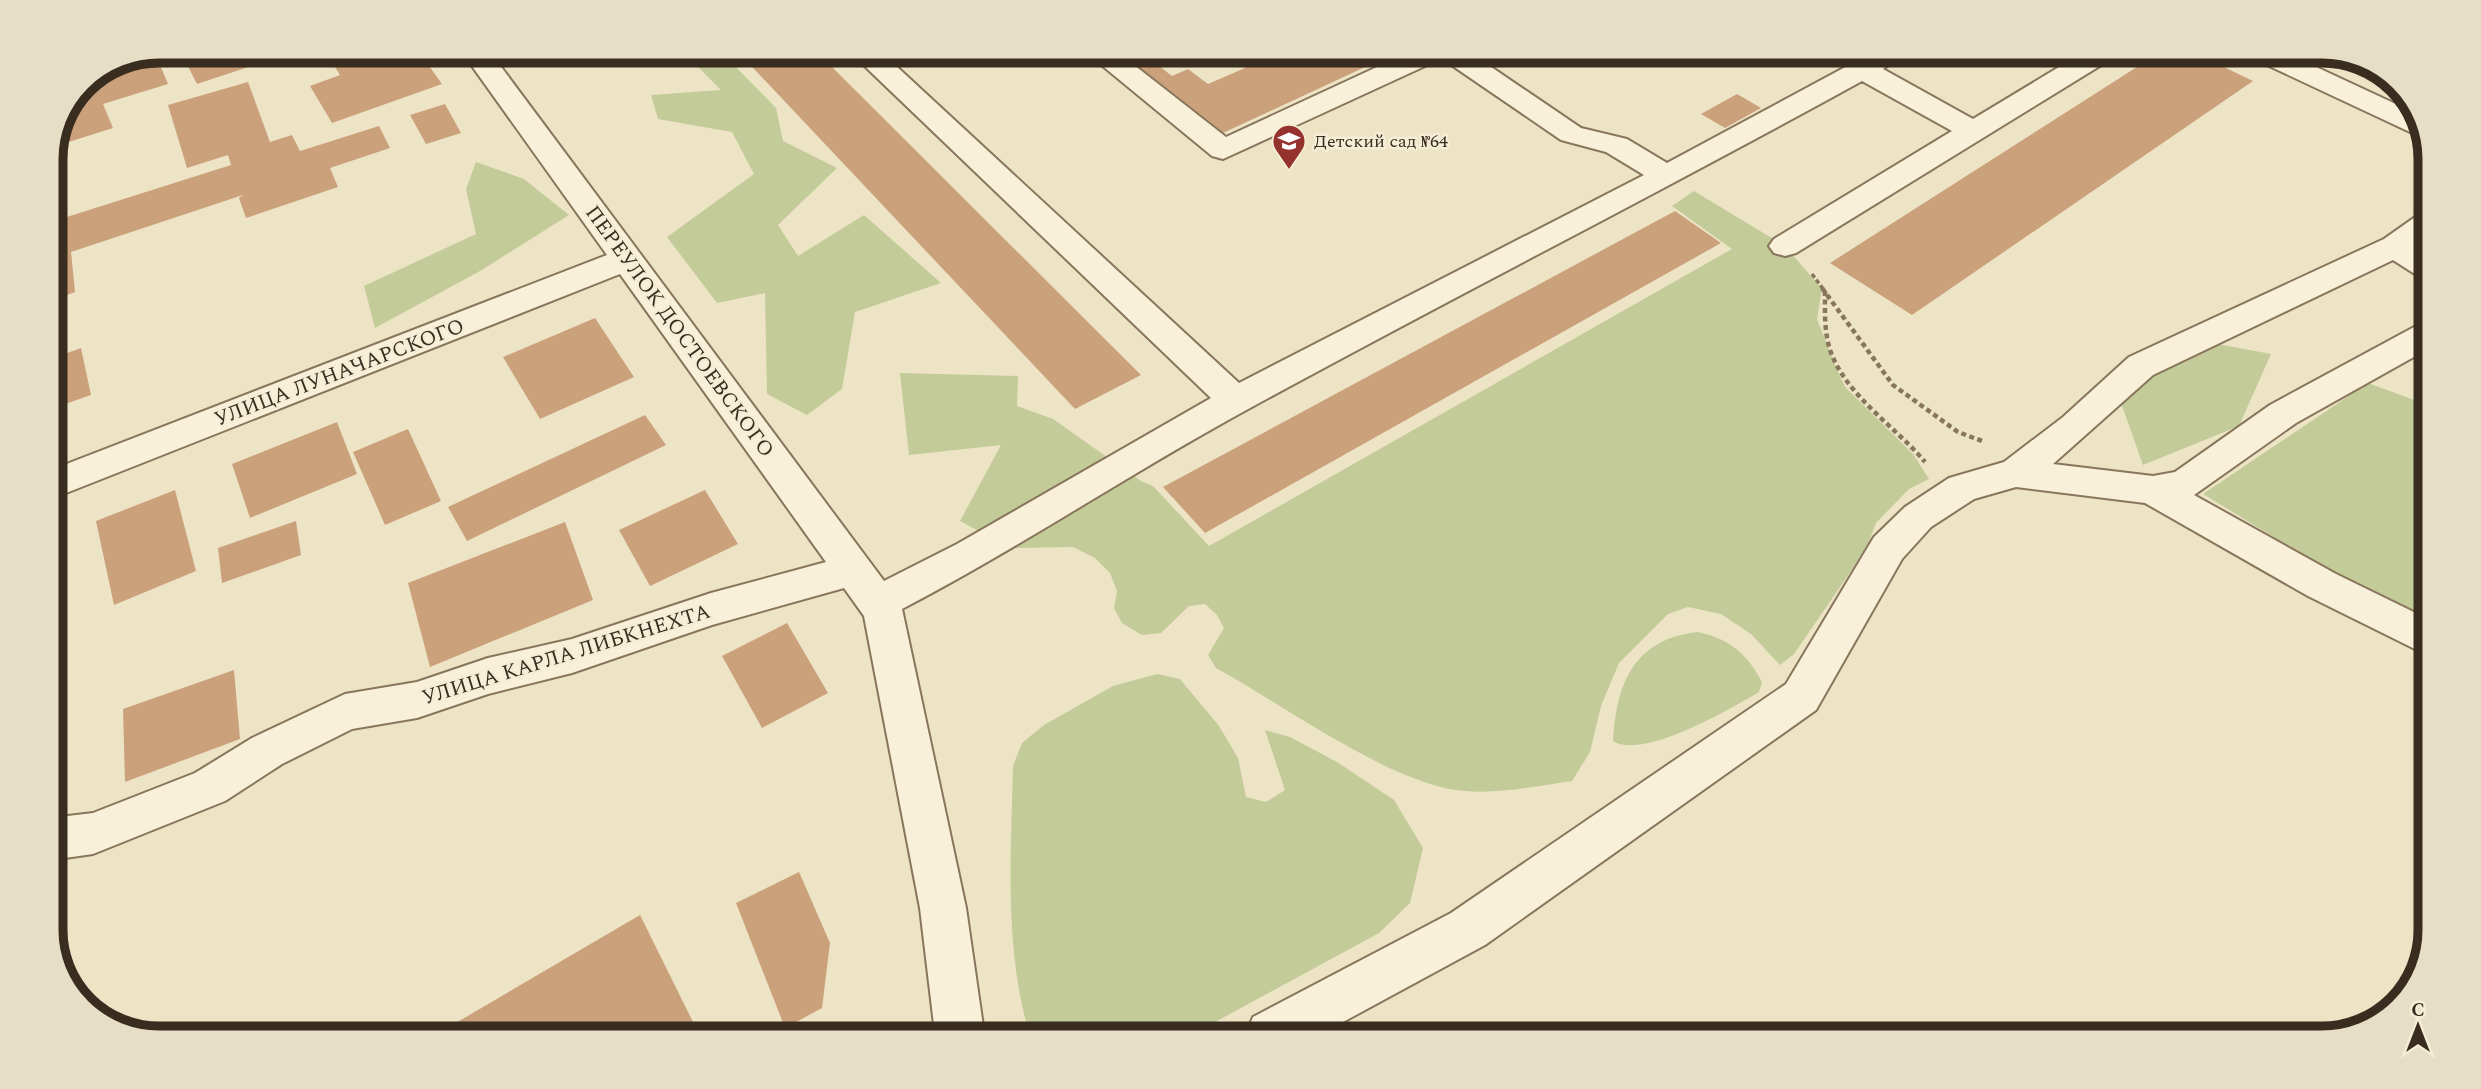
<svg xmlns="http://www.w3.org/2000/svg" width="2481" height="1089" viewBox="0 0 2481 1089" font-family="Spectral,serif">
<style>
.green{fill:#c3cb99}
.building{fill:#cba17c}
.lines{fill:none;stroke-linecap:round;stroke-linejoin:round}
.minor-casing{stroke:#88765c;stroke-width:4}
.path-far1{stroke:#88765c;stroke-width:3.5;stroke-dasharray:4.5 2.5;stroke-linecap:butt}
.path{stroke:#88765c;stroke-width:4.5;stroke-dasharray:5 3.5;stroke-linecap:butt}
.minor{fill:#f8f0d9;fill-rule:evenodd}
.labels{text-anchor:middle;stroke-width:5;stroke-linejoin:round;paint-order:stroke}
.far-poi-label{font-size:18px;fill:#392d1f;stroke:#f5edd5;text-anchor:start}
.street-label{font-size:21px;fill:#392d1f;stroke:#f5edd5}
.rim{fill:none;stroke:#392d1f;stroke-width:9}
</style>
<rect width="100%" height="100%" fill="#ede4c6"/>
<g class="green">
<polygon points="684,53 722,53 776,108 783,141 837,168 778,225 798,256 864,215 941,283 855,312 842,389 807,415 767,394 765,293 717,303 667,237 754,174 732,132 658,119 651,95 721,90"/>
<polygon points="476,162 524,179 569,215 480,271 375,328 364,286 476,234 466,189"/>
<path d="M1694 191 1785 246 1822 289 1817 319 1841 379 1846 388 1913 454 1929 479 1909 489 1876 523 1868 544 1847 577 1794 654 1780 665 1751 634 1721 614 1688 607 1668 614 1619 663 1601 706 1590 752 1572 781C1537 786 1500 794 1465 791 1393 786 1282 704 1216 668L1208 655 1224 628 1217 615 1205 604 1189 606 1161 633 1142 635 1122 623 1114 608 1117 591 1110 573 1095 558 1073 547 1010 548 960 521 1001 445 909 455 900 373 1018 376 1017 406 1053 419 1141 481 1153 486 1209 546 1732 249 1672 206Z"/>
<polygon points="2191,339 2271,354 2239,426 2143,465 2114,383"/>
<polygon points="2368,383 2417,401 2428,400 2426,622 2377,600 2203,494"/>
<path d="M1698 632C1730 639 1747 654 1762 682L1759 692C1730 709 1643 760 1613 741 1616 682 1635 639 1698 632Z"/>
<path d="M1157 674 1180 679 1219 726 1238 758 1246 797 1266 802 1285 790 1265 730 1290 737 1337 762 1394 800 1423 848 1410 903 1379 933 1193 1034 1029 1033C1004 947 1011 854 1013 766L1022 743 1044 725 1113 686Z"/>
</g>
<g class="building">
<polygon points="180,51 269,51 273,59 197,84"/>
<polygon points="325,51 419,52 442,84 332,123 310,86 340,75"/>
<polygon points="155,53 168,84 103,104 113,128 53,147 83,82"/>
<polygon points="739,53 818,53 1141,375 1075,409"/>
<polygon points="1122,54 1169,54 1174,58 1158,65 1172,76 1188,69 1208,84 1275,55 1391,55 1223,133"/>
<polygon points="2151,58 2205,58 2253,81 1912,315 1830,263"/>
<polygon points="248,82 270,142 292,135 300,151 379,126 390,148 330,168 338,187 246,218 239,198 243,195 71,252 75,292 59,298 59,306 51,308 51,222 231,165 228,155 187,168 168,105"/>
<polygon points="1737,94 1761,108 1725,128 1701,114"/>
<polygon points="445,104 461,133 426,144 410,115"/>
<polygon points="1675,211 1721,243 1205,533 1163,487"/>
<polygon points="595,318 634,377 540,419 503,357"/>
<polygon points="81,348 91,395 51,409 51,359"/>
<polygon points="645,415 666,445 467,541 448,507"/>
<polygon points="337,422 357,474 250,518 232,464"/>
<polygon points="408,429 441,501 385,525 353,452"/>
<polygon points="175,490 196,571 114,605 96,521"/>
<polygon points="705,490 738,544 650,586 619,530"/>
<polygon points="296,521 301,555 222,583 218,548"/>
<polygon points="565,522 593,600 430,667 408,583"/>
<polygon points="787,623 828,693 762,728 722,656"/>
<polygon points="234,670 240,739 125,782 123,709"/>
<polygon points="799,872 830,943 822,1008 785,1028 736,903"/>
<polygon points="640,915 698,1032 442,1031"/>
</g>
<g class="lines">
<defs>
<g id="minor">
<path d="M462 52H490L884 581 957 544 1211 398 851 53H882L1239 383 1644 175 1606 152 1561 140 1447 62 1443 55 1475 56 1581 128 1627 139 1667 163 1864 57H1899L1883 69 1973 119 2074 58H2107L2103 64 1796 253 1785 256 1774 253 1769 246 1774 239 1952 131 1862 81C1659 193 1453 297 1250 408 1132 472 1021 547 902 609L966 908 984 1033H935L920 908 864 616 844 588 712 625 572 673 488 694 417 718 352 729 282 764 225 801 93 854 51 860V818L93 813 195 773 252 738 345 694 417 682 488 658 572 639 711 593 826 562 620 274 51 499V470L607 255Z"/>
<polygon points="1088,54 1120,54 1226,137 1403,55 1440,55 1436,61 1223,159 1212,156"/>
<polygon points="2263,59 2299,59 2415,113 2423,134 2410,132 2267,65"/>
<polygon points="2429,212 2429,237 2417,246 2429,253 2429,279 2418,276 2393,260 2153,375 2053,464 2153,476 2175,472 2270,405 2416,326 2428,322 2428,349 2296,423 2194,495 2336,574 2426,618 2425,654 2308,596 2145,503 2016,487 1974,499 1931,527 1902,559 1816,710 1485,945 1319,1035 1246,1034 1253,1017 1451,913 1786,684 1874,537 1905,507 1949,478 2004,462 2063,417 2129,357 2384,239 2418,215"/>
</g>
</defs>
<use href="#minor" class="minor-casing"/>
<polyline class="path-far1" points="1812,274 1824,290"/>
<g class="path">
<polyline points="1822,288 1893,385 1958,432 1982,441"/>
<path d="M1825 291C1825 311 1824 331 1830 350 1846 396 1895 426 1925 462"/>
</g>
<use href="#minor" class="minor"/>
</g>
<defs>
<symbol id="school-pin" viewBox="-11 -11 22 30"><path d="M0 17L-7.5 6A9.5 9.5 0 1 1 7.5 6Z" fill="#96322d" stroke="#f5edd5"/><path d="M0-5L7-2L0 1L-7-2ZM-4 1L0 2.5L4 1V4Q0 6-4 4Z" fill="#fff"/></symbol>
</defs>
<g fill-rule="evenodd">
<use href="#school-pin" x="1270" y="122" width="38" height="52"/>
</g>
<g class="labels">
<g class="far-poi-label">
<text x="1314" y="147">Детский сад №64</text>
</g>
<g class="street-label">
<text transform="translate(680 331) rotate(54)" y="7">ПЕРЕУЛОК ДОСТОЕВСКОГО</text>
<text transform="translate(339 372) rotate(-21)" y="7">УЛИЦА ЛУНАЧАРСКОГО</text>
<text transform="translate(566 654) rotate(-17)" y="7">УЛИЦА КАРЛА ЛИБКНЕХТА</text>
</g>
</g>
<path d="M0 0H2481V1089H0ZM159 63H2322A96 96 0 0 1 2418 159V930A96 96 0 0 1 2322 1026H159A96 96 0 0 1 63 930V159A96 96 0 0 1 159 63Z" fill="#e6dec6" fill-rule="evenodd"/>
<path class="rim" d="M159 63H2322A96 96 0 0 1 2418 159V930A96 96 0 0 1 2322 1026H159A96 96 0 0 1 63 930V159A96 96 0 0 1 159 63Z"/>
<g transform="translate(2418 1026)" stroke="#f5edd5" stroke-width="5" paint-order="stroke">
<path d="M0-5L12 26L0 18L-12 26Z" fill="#392d1f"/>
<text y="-10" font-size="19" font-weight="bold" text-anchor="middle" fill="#392d1f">С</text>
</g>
</svg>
